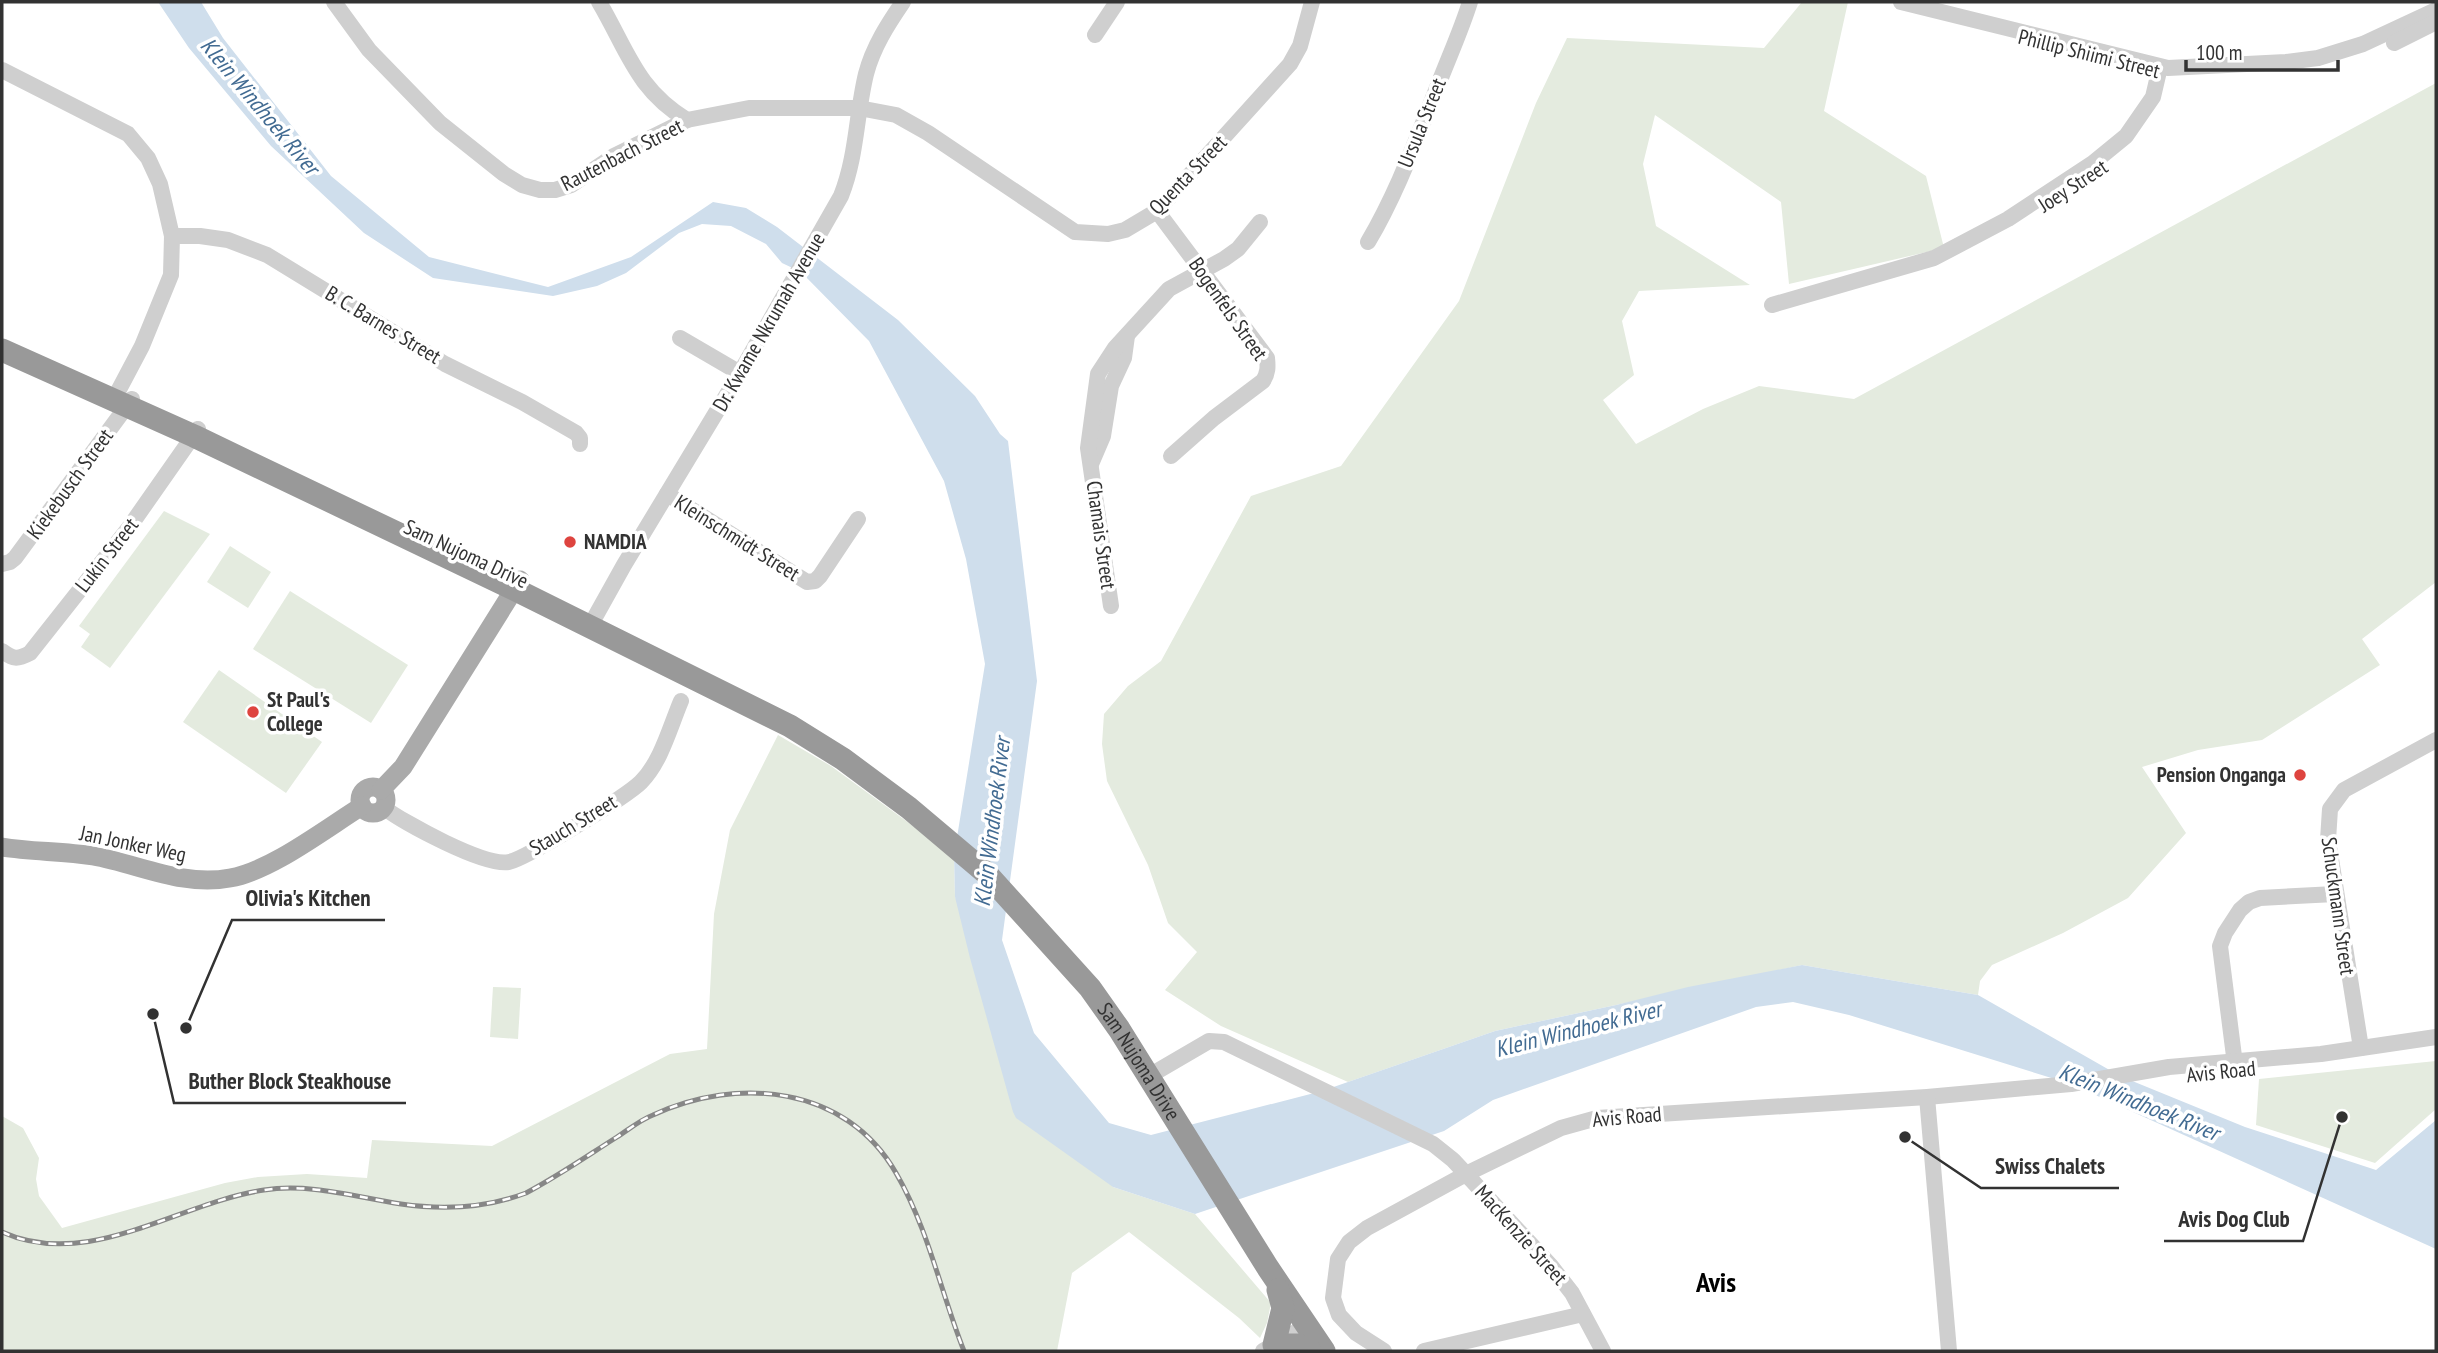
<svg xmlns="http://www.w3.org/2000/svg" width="2438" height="1353" viewBox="0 0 2438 1353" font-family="'PT Sans Narrow',sans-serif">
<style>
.green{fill:#e4ebdf}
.water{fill:#cfdeec}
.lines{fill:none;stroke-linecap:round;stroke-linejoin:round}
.minor{stroke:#cfcfcf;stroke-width:16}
.major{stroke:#aaa;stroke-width:19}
.highway{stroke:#999;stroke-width:23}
.rail-casing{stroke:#878787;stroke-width:5}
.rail{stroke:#fff;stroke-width:2.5;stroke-dasharray:8;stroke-linecap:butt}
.poi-dot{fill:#de443f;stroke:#fff;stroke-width:2.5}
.labels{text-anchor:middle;stroke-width:7;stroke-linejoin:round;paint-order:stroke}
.street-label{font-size:21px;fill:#323232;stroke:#fff}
.poi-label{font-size:21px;font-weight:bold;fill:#323232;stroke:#fff;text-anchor:start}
.water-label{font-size:23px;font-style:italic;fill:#426b92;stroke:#fff}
.district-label{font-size:28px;font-weight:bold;fill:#000;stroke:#fff}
.leader{fill:none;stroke:#323232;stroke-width:2.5}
.callout-dot{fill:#323232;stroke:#fff;stroke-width:2.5}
.callout-label{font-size:23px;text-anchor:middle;font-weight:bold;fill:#323232;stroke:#fff;stroke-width:7;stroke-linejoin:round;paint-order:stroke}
</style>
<rect width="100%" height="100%" fill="#fff"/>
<g class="green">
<polygon points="1802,2 1848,2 1824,111 1926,176 1944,248 1789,284 1781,202 1655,115 1643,164 1656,226 1750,285 1639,291 1622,321 1634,375 1603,400 1636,444 1703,409 1759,386 1854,399 2436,83 2436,582 2362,639 2380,665 2262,740 2198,750 2142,767 2186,833 2128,898 2063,933 1992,965 1980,981 1978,995 1802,965 1495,1031 1348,1082 1221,1026 1165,990 1197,952 1168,923 1148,865 1107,781 1102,744 1104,714 1128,686 1161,661 1251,496 1341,466 1459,301 1536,103 1567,38 1764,48"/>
<polygon points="164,511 210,534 110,668 81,647 90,634 79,626"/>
<polygon points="230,546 271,572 248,608 207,582"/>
<polygon points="290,591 408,665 371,723 253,649"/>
<polygon points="219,670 322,742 286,793 183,722"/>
<polygon points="778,735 831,766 954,856 955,897 1113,1187 1195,1214 1271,1303 1267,1323 1260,1338 1239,1318 1129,1232 1072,1273 1057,1351 2,1351 2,1116 23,1128 39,1158 36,1179 39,1196 62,1228 225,1183 258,1177 307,1174 367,1178 372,1140 492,1146 670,1054 707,1049 714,914 730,830"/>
<polygon points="493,987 521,988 518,1039 490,1037"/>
<polygon points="2436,1061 2436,1109 2375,1163 2256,1125 2259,1079"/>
</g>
<polygon class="water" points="158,2 201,2 223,38 331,176 429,257 548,287 631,257 713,202 746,208 777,227 898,320 975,396 1000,434 1008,441 1037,681 1002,940 1034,1033 1109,1123 1151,1135 1322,1091 1495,1031 1616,1005 1688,987 1802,965 1978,995 2120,1076 2245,1127 2376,1170 2436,1120 2436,1249 2071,1084 1849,1015 1793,1002 1756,1007 1493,1100 1444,1131 1195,1214 1113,1187 1016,1118 1013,1112 970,958 955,897 954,856 985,664 966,559 944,481 869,341 801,272 782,263 766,244 731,226 702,224 679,233 626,273 597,286 553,296 433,278 364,233 271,146 189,48"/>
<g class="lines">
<g class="minor">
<polyline points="334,2 369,50 440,123 504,174 522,185 540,190 555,190 571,185 614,156 687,120 749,108 859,108 896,115 928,133 1075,232 1108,234 1125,230 1157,211 1290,64 1300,46 1312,2"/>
<path d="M599 2C628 51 636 89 687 120"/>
<polyline points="1901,2 2168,68 2286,62 2318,58 2363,44 2436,10"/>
<polyline points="1095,35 1117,2"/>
<polyline points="2394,43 2436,22"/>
<polyline points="2,70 128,134 148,158 160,184 172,236 171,275 142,346 114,399"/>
<path d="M1157 211 1267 358C1268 367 1268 373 1263 381L1214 418 1171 456"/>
<polyline points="172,236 200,236 228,240 267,255 445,364 522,402 576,433 580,438 580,444"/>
<path d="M1368 242C1397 193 1416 140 1437 88 1448 59 1461 31 1470 2"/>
<polyline points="1772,305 1934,258 2008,219 2093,163 2126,136 2153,97 2160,67"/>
<polyline points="680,338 740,373"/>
<polyline points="1091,464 1103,436 1111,386 1124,358 1127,336"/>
<polyline points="667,494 807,582 815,581 820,576 858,519"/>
<polyline points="2,564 10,562 15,558 132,399"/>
<polyline points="1111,606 1088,448 1098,374 1115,348 1169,289 1224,259 1238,249 1260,222"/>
<path d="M590 626 624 565 740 373 841 196C857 156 856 115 866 74 873 47 888 24 903 2"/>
<path d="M2 651C13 659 17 660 30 653L128 529 198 429"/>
<path d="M383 807C404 823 485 867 509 862 527 858 627 796 641 782 661 762 670 727 681 701"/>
<polyline points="2361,1048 2328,840 2330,809 2344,790 2436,740"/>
<polyline points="2236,1072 2220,946 2225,933 2240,910 2249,902 2260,898 2335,894"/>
<polyline points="1149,1076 1209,1041 1224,1042 1433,1144 1453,1160 1466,1174 1561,1128 1597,1118 1927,1097 2071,1084 2169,1067 2321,1054 2436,1037"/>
<polyline points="1927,1097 1949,1351"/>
<polyline points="1263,1351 1306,1326"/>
<polyline points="1384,1351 1356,1333 1339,1315 1333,1298 1338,1259 1349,1242 1367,1228 1466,1174 1551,1266 1572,1293 1603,1351"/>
<polyline points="1424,1351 1583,1314"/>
</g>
<g class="major">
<circle cx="373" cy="800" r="13"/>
<polyline points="381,790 403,767 520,580"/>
<path d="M2 847C32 852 63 851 93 856 139 864 182 887 230 878 271 871 325 829 362 806"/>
</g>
<g class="highway">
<path id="s1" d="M2 350 194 436 514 589 790 726 843 759 909 808 986 873 1090 988 1119 1029 1268 1268 1324 1351"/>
<polyline points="1278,1290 1283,1308 1274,1345 1298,1345 1310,1351"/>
</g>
<defs>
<path id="rail" d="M2 1232C89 1271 177 1203 264 1190 310 1183 355 1197 401 1204 443 1210 486 1208 526 1193 558 1176 587 1156 617 1137 628 1130 640 1120 653 1115 737 1076 846 1085 896 1173 928 1228 941 1293 964 1351"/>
</defs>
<use href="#rail" class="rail-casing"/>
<use href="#rail" class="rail"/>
</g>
<g class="poi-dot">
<circle cx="570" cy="542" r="7"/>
<circle cx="253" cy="712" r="7"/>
<circle cx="2300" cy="775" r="7"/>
</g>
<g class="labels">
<g class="street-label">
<text transform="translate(2089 54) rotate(14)" y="7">Phillip Shiimi Street</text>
<text transform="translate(1422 123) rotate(-68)" y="7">Ursula Street</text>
<text transform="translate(622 155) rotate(-27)" y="7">Rautenbach Street</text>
<text transform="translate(1188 175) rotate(-46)" y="7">Quenta Street</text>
<text transform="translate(2073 186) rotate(-33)" y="7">Joey Street</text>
<text transform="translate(1228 309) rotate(55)" y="7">Bogenfels Street</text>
<text transform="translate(769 322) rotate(-60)" y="7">Dr. Kwame Nkrumah Avenue</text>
<text transform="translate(383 325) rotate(31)" y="7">B. C. Barnes Street</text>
<text transform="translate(70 484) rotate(-54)" y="7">Kiekebusch Street</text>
<text transform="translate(1101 535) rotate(82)" y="7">Chamais Street</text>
<text transform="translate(737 538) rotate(32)" y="7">Kleinschmidt Street</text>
<text transform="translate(466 554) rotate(25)" y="7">Sam Nujoma Drive</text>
<text transform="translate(107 555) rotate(-52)" y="7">Lukin Street</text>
<text transform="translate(573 825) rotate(-31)" y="7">Stauch Street</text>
<text transform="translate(133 844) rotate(12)" y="7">Jan Jonker Weg</text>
<text transform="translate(2338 906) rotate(82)" y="7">Schuckmann Street</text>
<text dy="7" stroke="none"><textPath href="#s1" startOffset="1362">Sam Nujoma Drive</textPath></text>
<text transform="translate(2221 1072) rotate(-6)" y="7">Avis Road</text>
<text transform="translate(1627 1117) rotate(-5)" y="7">Avis Road</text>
<text transform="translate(1521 1235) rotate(48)" y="7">MacKenzie Street</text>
</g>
<g class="poi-label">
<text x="584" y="549">NAMDIA</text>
<text x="267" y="707">St Paul's<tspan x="267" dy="24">College</tspan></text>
<text x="2286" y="782" text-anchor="end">Pension Onganga</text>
</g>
<g class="water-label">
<text transform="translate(260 106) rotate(50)" y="8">Klein Windhoek River</text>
<text transform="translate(992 822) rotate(-83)" y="8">Klein Windhoek River</text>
<text transform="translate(1578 1029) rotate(-14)" y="8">Klein Windhoek River</text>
<text transform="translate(2139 1102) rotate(22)" y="8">Klein Windhoek River</text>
</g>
<g class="district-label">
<text x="1716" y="1292">Avis</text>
</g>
</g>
<path class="leader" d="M186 1028L232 920H385M153 1014L174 1103H406M1905 1137L1981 1188H2119M2342 1117L2303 1241H2164"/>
<g class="callout-dot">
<circle cx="186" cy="1028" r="7"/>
<circle cx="153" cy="1014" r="7"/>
<circle cx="1905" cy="1137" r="7"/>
<circle cx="2342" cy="1117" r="7"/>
</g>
<g class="callout-label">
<text x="308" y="906">Olivia's Kitchen</text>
<text x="290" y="1089">Buther Block Steakhouse</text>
<text x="2050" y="1174">Swiss Chalets</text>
<text x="2234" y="1227">Avis Dog Club</text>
</g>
<rect width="2438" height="1353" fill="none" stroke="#323232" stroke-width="7"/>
<path d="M2186 60v10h152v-10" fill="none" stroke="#323232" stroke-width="3.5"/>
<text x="2196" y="60" font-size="21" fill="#323232" stroke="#ffffff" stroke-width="5" paint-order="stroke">100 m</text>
</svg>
